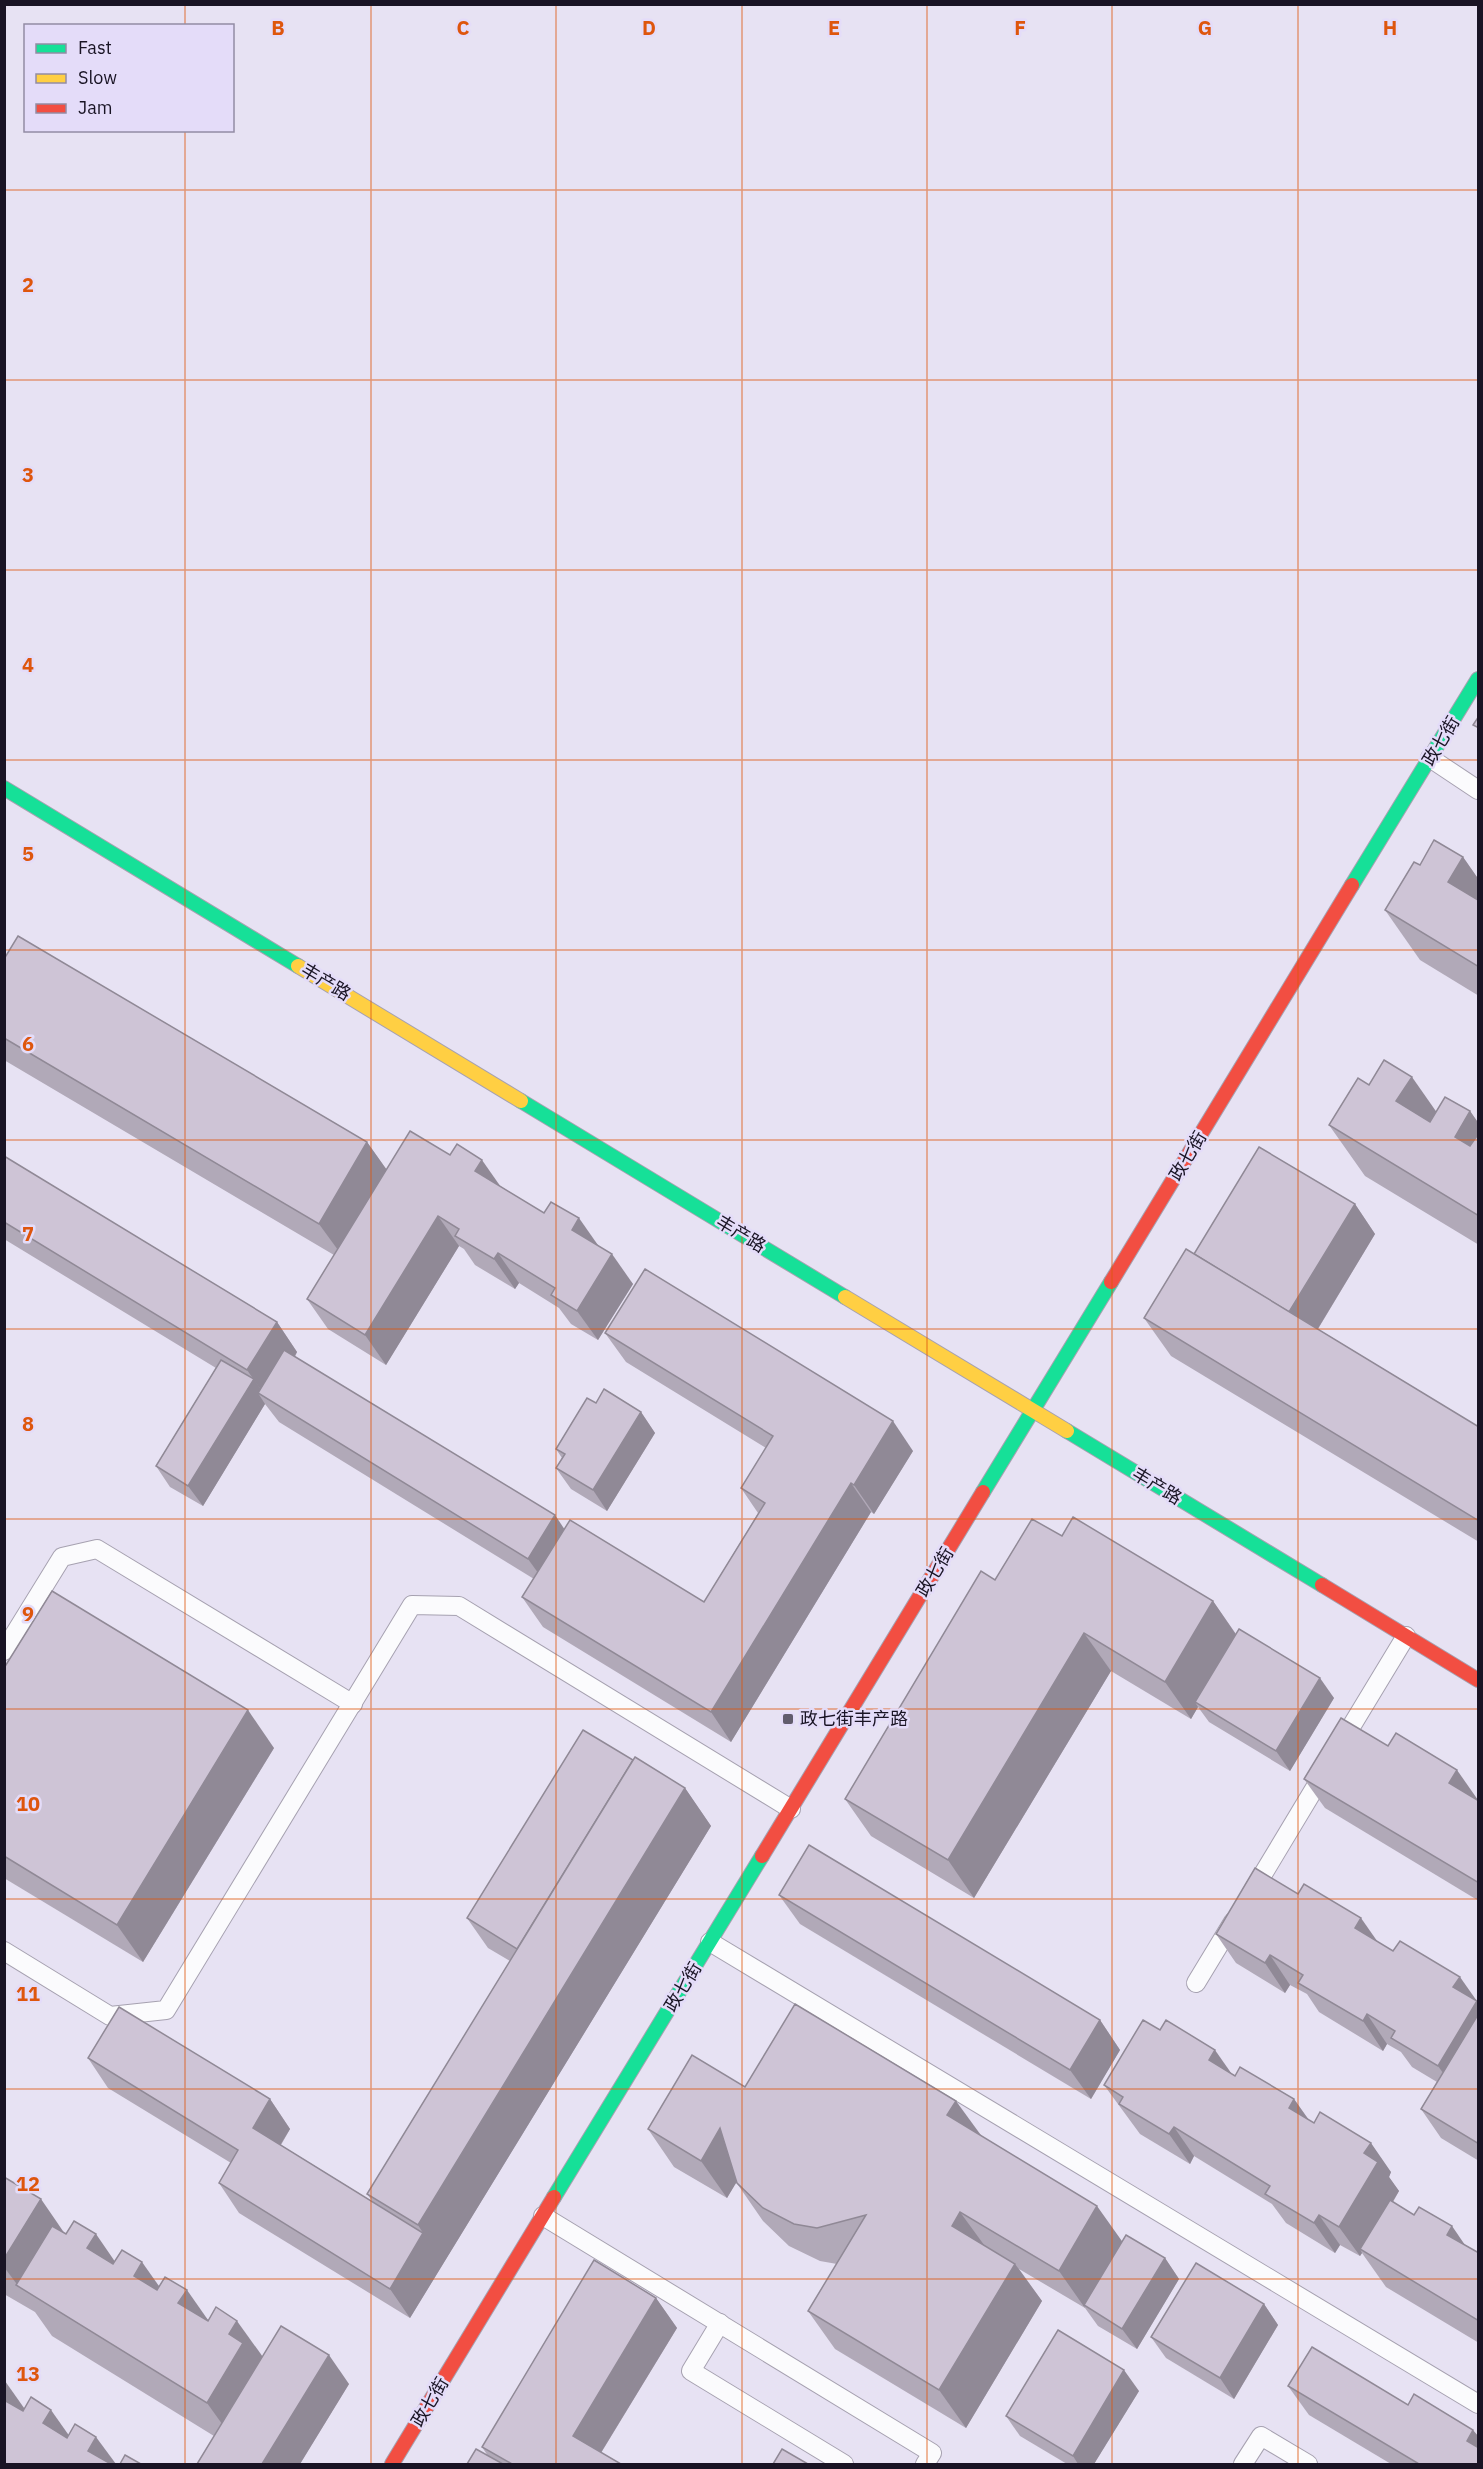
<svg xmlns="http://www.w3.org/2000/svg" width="1483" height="2469" viewBox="0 0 1483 2469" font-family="'IBM Plex Sans','Noto Sans SC',sans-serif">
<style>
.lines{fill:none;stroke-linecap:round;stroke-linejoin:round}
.lane-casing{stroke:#a6a1b0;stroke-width:20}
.fast-casing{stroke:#a6a1b0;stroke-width:16}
.slow-casing{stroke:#a6a1b0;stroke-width:16}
.jam-casing{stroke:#a6a1b0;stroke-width:16}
.lane{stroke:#fbfbfd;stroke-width:18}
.fast{stroke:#16e098;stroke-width:14}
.slow{stroke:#ffcf43;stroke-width:14}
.jam{stroke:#f24e42;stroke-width:14}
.wall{fill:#b1a9b8}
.shaded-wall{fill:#908996}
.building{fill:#cec4d6;stroke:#908996;stroke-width:1.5}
.grid{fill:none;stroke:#de560d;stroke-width:1.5;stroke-opacity:0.55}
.poi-dot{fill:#615c6c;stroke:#e4dcf9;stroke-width:2}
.labels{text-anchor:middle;stroke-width:5;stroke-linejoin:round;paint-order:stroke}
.street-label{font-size:18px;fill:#191424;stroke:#e4dcf9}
.poi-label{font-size:18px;fill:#191424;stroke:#e4dcf9;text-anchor:start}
.grid-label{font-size:20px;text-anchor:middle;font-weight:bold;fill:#de560d;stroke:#e4dcf9;stroke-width:5;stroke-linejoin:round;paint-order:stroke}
</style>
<rect width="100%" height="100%" fill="#e7e2f3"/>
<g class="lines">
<defs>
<g id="lane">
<polyline points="1430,758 1478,790"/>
<polyline points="4,1651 62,1557 97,1549 353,1704"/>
<polyline points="1340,1745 1406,1636"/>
<polyline points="1251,1894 1325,1771"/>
<polyline points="710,1942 1478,2404"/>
<polyline points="4,1951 110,2016 166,2010 412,1605 459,1606 791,1809"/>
<polyline points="1196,1983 1233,1922"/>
<polyline points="543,2216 932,2453 925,2464"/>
<polyline points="720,2323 691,2371 844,2464"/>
<polyline points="1243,2464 1261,2436 1308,2464"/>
</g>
<g id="fast">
<polyline points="4,788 298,966"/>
<polyline points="1352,885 1478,679"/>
<polyline points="521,1101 845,1297"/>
<polyline points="1067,1431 1322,1585"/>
<polyline points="983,1492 1111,1282"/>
<polyline points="554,2197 762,1856"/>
</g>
<g id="slow">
<polyline points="298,966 521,1101"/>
<polyline points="845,1297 1067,1431"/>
</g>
<g id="jam">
<polyline points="1111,1282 1352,885"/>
<polyline points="1322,1585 1478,1680"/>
<polyline points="762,1856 983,1492"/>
<polyline points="392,2464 554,2197"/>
</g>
</defs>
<use href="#lane" class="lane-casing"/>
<use href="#fast" class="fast-casing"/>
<use href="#slow" class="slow-casing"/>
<use href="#jam" class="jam-casing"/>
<use href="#lane" class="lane"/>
<use href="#fast" class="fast"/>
<use href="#slow" class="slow"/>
<use href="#jam" class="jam"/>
</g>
<g class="wall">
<polygon points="1463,857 1479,880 1479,996 1420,960 1385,910 1420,865"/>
<polygon points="4,959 367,1142 386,1169 500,1186 599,1247 633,1284 598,1340 571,1324 559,1308 519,1283 515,1289 475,1265 464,1249 459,1246 386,1365 328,1329 307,1299 334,1255 4,1060"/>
<polygon points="1369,1085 1436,1112 1470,1111 1479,1124 1479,1245 1365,1176 1329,1125"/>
<polygon points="4,1156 277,1322 297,1352 295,1357 564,1529 704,1602 758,1513 741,1488 766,1448 626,1362 605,1333 913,1451 874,1514 871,1512 731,1742 543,1627 522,1597 534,1579 279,1422 265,1404 203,1506 170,1487 156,1466 216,1368 4,1239"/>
<polygon points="1355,1204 1375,1234 1318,1329 1479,1427 1479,1542 1171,1356 1144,1318 1194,1254"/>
<polygon points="596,1403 641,1412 655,1433 607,1511 571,1489 556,1468 562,1458 556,1449"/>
<polygon points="1062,1536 1213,1601 1236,1634 1334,1698 1290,1771 1209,1722 1198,1707 1191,1719 1111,1671 974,1898 871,1836 845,1799 995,1580"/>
<polygon points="4,1668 274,1748 143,1962 4,1878"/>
<polygon points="1304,1779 1478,1800 1479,1901 1325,1808"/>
<polygon points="685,1788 711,1826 410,2318 239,2213 219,2183 231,2163 108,2088 88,2058 270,2099 290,2129 281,2145 373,2202 367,2194 510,1961 488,1948 467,1918"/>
<polygon points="779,1895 1100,2020 1120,2050 1091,2099 800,1924"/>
<polygon points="1216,1934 1378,1942 1476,2001 1479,2004 1479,2161 1441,2138 1421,2109 1437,2082 1412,2067 1401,2052 1387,2044 1383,2051 1319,2012 1307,1994 1290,1985 1285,1993 1236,1963"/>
<polygon points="1232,2074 1294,2099 1309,2120 1391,2172 1389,2177 1399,2191 1393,2202 1479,2253 1479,2343 1386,2287 1362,2253 1360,2256 1340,2245 1335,2253 1286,2223 1272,2204 1194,2156 1190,2164 1140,2134 1104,2085"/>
<polygon points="745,2087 980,2135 1122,2242 1165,2258 1179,2279 1137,2349 1098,2326 1085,2308 1019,2269 1042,2301 966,2428 835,2349 808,2311 837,2264 820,2261 789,2246 763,2221 736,2182 727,2198 674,2167 648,2129"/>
<polygon points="4,2177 65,2234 159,2286 262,2357 349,2384 300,2464 197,2464 214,2436 52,2336 35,2312 4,2294"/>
<polygon points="656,2298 677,2328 601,2453 621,2464 467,2464 488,2456 482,2447"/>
<polygon points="1264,2304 1278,2325 1234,2399 1166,2358 1151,2337"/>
<polygon points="1288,2386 1408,2405 1479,2464 1391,2464 1309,2415"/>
<polygon points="1139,2391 1094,2464 1067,2464 1020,2436 1006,2416"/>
</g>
<g class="shaded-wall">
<polygon points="1463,857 1479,880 1479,926 1448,882"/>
<polygon points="1412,1077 1447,1127 1432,1152 1396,1101"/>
<polygon points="1470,1111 1479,1124 1479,1171 1455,1137"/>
<polygon points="367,1142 394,1180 346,1261 319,1224"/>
<polygon points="482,1160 503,1190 475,1171"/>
<polygon points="1355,1204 1375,1234 1308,1345 1287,1316"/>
<polygon points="438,1216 459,1246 386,1365 365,1335"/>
<polygon points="579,1218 600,1248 572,1230"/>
<polygon points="498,1253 519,1283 515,1289 494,1259"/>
<polygon points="612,1254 633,1284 598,1340 577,1311"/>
<polygon points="277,1322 297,1352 268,1400 247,1370"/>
<polygon points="254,1379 267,1399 258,1393 265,1404 203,1506 188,1486"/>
<polygon points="641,1412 655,1433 607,1511 593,1490"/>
<polygon points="893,1421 913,1451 874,1514 854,1485"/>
<polygon points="851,1483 871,1512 731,1742 711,1712"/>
<polygon points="555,1515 575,1545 549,1588 528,1559"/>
<polygon points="1213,1601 1239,1639 1195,1702 1198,1707 1191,1719 1165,1682"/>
<polygon points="1084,1633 1111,1671 974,1898 948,1860"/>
<polygon points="1320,1678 1334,1698 1290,1771 1276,1751"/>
<polygon points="248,1710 274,1748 143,1962 117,1925"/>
<polygon points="1457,1770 1478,1800 1470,1813 1449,1783"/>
<polygon points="685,1788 711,1826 410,2318 390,2289 423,2233 418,2225"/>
<polygon points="1361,1918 1382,1948 1355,1928"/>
<polygon points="1270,1955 1290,1985 1285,1993 1265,1963"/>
<polygon points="1460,1977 1479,2004 1479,2063 1459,2095 1438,2066 1453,1987"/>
<polygon points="1367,2014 1387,2044 1383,2051 1363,2021"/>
<polygon points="1100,2020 1120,2050 1091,2099 1070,2070"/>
<polygon points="1215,2050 1236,2080 1209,2060"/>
<polygon points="270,2099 290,2129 273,2157 253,2128"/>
<polygon points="1294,2099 1315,2129 1289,2108"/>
<polygon points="956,2101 983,2138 947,2115"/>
<polygon points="1174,2127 1194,2156 1190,2164 1169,2134"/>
<polygon points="720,2128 747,2165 727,2198 701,2161"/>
<polygon points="1371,2143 1391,2172 1389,2177 1399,2191 1363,2251 1360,2249 1362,2253 1360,2256 1339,2227 1364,2153"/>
<polygon points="41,2199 76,2250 19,2287 4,2267 4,2259"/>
<polygon points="1097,2206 1124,2244 1084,2305 1085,2308 1059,2271"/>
<polygon points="960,2212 987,2249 952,2226"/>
<polygon points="1319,2215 1340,2245 1335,2253 1314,2223"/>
<polygon points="1452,2226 1478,2264 1447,2235"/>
<polygon points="96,2234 131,2285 87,2248"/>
<polygon points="1165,2258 1179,2279 1137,2349 1122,2329"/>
<polygon points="142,2262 178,2313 134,2276"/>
<polygon points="1015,2264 1042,2301 966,2428 939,2390"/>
<polygon points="187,2290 222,2340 178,2303"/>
<polygon points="656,2298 677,2328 594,2464 573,2436"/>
<polygon points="1264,2304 1278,2325 1234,2399 1220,2378"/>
<polygon points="237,2321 273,2371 243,2453 207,2403 229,2334"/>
<polygon points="329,2355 349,2384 300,2464 262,2464"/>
<polygon points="1124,2370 1139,2391 1094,2464 1078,2464 1073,2456"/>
<polygon points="5,2381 41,2432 4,2406 4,2383"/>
<polygon points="51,2410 87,2461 43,2423"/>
<polygon points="1473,2430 1479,2437 1479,2457 1467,2441"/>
<polygon points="96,2437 116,2464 97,2464 88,2451"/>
</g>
<g class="building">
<polygon points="1479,716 1479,728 1473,725"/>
<polygon points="1434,840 1463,857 1448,882 1478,900 1479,899 1479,967 1385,910 1414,862 1420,865"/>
<polygon points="18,936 367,1142 319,1224 4,1038 4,959"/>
<polygon points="1384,1060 1412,1077 1396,1101 1430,1122 1445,1097 1470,1111 1455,1137 1470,1146 1479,1133 1479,1216 1329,1125 1358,1078 1369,1085"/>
<polygon points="410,1131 450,1155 457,1144 482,1160 475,1171 544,1213 551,1202 579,1218 572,1230 612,1254 577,1311 551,1295 555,1288 498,1253 494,1259 455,1236 459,1229 438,1216 365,1335 307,1299"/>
<polygon points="1259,1147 1355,1204 1289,1312 1194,1254"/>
<polygon points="4,1156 277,1322 247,1370 4,1222"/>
<polygon points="1186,1249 1479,1427 1479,1521 1144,1318"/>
<polygon points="645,1269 893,1421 854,1485 851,1483 711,1712 522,1597 570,1520 704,1602 765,1503 741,1488 773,1436 605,1333"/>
<polygon points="284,1350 555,1515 528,1559 258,1393"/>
<polygon points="221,1360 254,1379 188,1486 156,1466"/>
<polygon points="604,1389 641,1412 593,1490 556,1468 565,1454 556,1449 587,1398 596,1403"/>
<polygon points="1073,1517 1213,1601 1165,1682 1084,1633 948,1860 845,1799 981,1571 995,1580 1032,1519 1062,1536"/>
<polygon points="52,1591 248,1710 117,1925 4,1856 4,1668"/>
<polygon points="1239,1629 1320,1678 1276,1751 1195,1702"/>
<polygon points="1341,1718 1388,1746 1396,1733 1457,1770 1449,1783 1479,1801 1479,1883 1304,1779"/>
<polygon points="583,1730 633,1760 517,1949 467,1918"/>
<polygon points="635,1757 685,1788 418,2225 367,2194"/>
<polygon points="809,1845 1100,2020 1070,2070 779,1895"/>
<polygon points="1255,1868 1298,1894 1304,1884 1361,1918 1355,1928 1393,1951 1400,1941 1460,1977 1453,1987 1477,2001 1438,2066 1391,2038 1395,2031 1367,2014 1363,2021 1298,1983 1303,1975 1270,1955 1265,1963 1216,1934"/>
<polygon points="795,2004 956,2101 947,2115 1097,2206 1059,2271 960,2212 952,2226 1015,2264 939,2390 808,2311 866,2215 817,2228 794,2224 763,2208 737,2183 720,2128 701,2161 648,2129 692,2055 745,2087"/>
<polygon points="119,2007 270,2099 253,2128 423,2233 390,2289 219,2183 238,2150 88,2058"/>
<polygon points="1479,2013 1479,2144 1421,2109"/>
<polygon points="1143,2020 1160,2030 1166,2020 1215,2050 1209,2060 1235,2076 1240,2067 1294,2099 1289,2108 1314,2123 1320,2112 1371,2143 1364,2153 1378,2162 1339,2227 1319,2215 1314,2223 1265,2194 1270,2186 1174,2127 1169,2134 1119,2104 1123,2097 1104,2085"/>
<polygon points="4,2177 41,2199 4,2259"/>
<polygon points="1390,2200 1414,2215 1419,2207 1452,2226 1447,2235 1479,2253 1479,2321 1360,2249"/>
<polygon points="74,2221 96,2234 87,2248 113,2264 122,2250 142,2262 134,2276 157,2290 165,2277 187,2290 178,2303 208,2321 216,2307 237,2321 229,2334 243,2343 207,2403 16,2285 52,2226 66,2234"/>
<polygon points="1126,2235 1165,2258 1122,2329 1084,2305"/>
<polygon points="594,2260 656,2298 573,2436 621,2464 512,2464 482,2447"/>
<polygon points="1196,2263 1264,2304 1220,2378 1151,2337"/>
<polygon points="281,2326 329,2355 262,2464 197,2464"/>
<polygon points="1058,2330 1124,2370 1073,2456 1006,2416"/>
<polygon points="1312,2347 1408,2405 1414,2394 1473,2430 1467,2441 1479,2448 1479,2464 1419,2464 1288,2386"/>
<polygon points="31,2397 51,2410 43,2423 67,2438 75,2424 96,2437 88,2451 111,2464 4,2464 4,2400 23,2411"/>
<polygon points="476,2449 503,2464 467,2464"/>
<polygon points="782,2449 808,2464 773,2464"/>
<polygon points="125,2455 141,2464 120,2464"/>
</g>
<path class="grid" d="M185 4V26M371 4V2464M556 4V2464M742 4V2464M927 4V2464M1112 4V2464M1298 4V2464M185 130V2464M4 190H1478M4 380H1478M4 570H1478M4 760H1478M4 950H1478M4 1140H1478M4 1329H1478M4 1519H1478M4 1709H1478M4 1899H1478M4 2089H1478M4 2279H1478"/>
<rect class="poi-dot" x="782" y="1713" width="12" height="12" rx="3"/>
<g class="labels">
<g class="street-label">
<text transform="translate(1441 741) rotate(-59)" y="6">政七街</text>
<text transform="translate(326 982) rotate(31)" y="6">丰产路</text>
<text transform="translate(1188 1156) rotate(-59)" y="6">政七街</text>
<text transform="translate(741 1234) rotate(31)" y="6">丰产路</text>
<text transform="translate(1157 1486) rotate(31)" y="6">丰产路</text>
<text transform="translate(935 1572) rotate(-59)" y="6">政七街</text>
<text transform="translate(683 1987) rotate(-59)" y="6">政七街</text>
<text transform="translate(430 2402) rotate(-59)" y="6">政七街</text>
</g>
<g class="poi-label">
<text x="800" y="1725">政七街丰产路</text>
</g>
</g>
<g class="grid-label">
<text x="278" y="35">B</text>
<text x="463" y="35">C</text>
<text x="649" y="35">D</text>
<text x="834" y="35">E</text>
<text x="1020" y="35">F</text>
<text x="1205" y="35">G</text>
<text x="1390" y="35">H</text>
<text x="28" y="292">2</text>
<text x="28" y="482">3</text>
<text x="28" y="672">4</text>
<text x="28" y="861">5</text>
<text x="28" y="1051">6</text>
<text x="28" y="1241">7</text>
<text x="28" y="1431">8</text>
<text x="28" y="1621">9</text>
<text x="28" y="1811">10</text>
<text x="28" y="2001">11</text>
<text x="28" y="2191">12</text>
<text x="28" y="2381">13</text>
</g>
<rect width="1483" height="2469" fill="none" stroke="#191424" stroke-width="12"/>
<rect x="24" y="24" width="210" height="108" fill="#e4dcf9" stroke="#938ca4" stroke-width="1.5"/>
<rect x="36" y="44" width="30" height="9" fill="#16e098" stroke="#938ca4" stroke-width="1.5"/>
<text x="78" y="54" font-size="18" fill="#191424">Fast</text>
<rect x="36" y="74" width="30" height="9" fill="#ffcf43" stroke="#938ca4" stroke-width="1.5"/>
<text x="78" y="84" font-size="18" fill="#191424">Slow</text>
<rect x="36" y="104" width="30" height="9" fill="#f24e42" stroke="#938ca4" stroke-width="1.5"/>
<text x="78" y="114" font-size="18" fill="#191424">Jam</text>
</svg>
